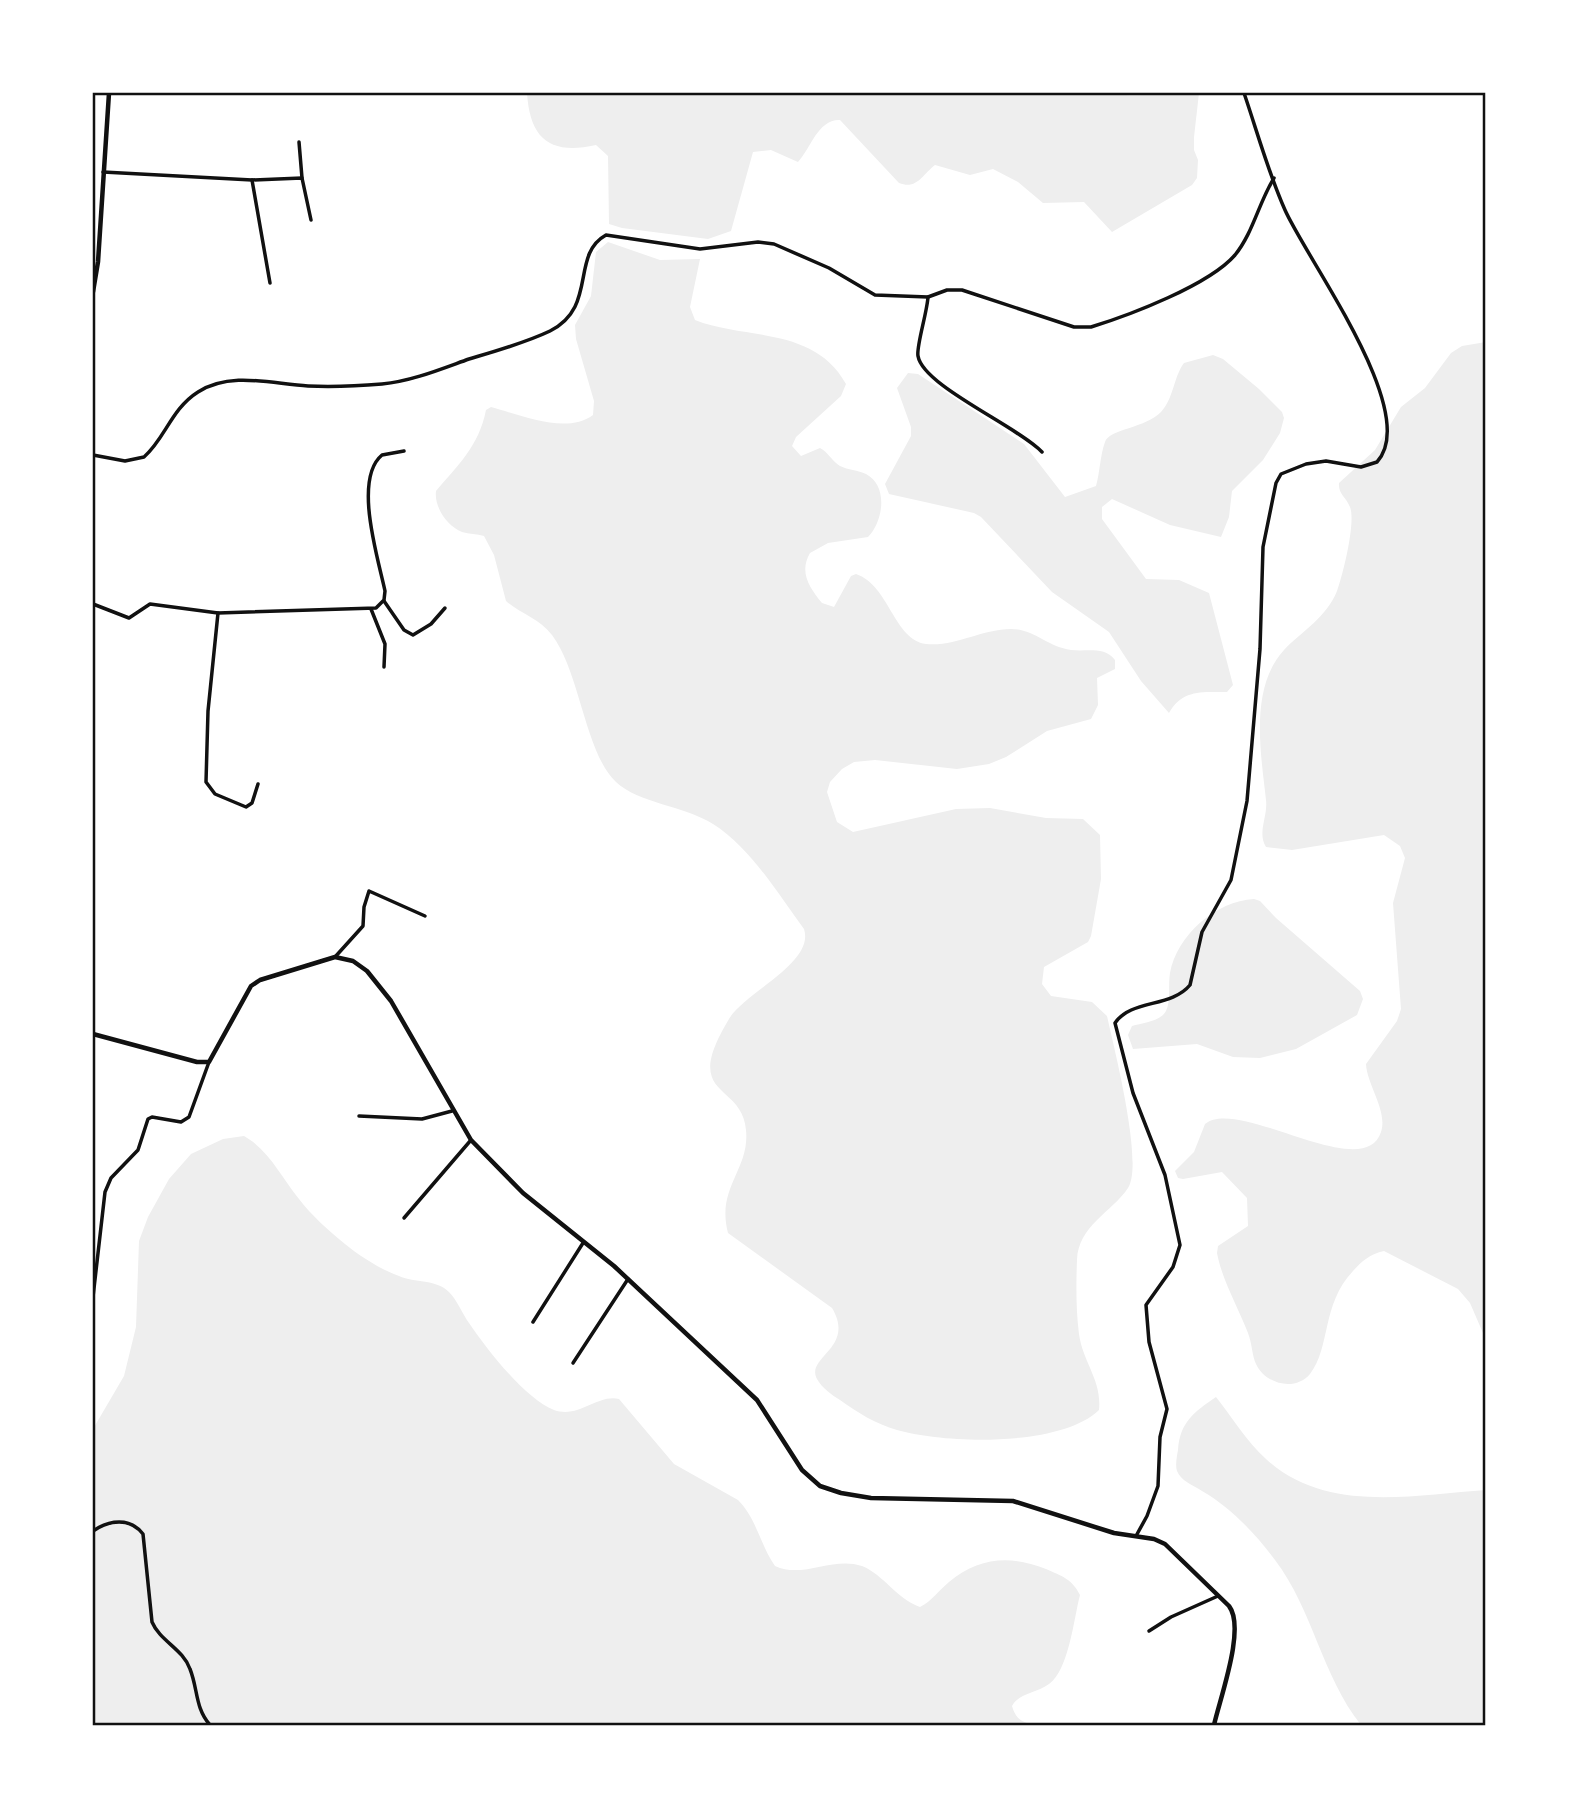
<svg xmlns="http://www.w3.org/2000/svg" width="1579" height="1818" viewBox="0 0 1579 1818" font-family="Cabin,sans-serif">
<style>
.green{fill:#eee}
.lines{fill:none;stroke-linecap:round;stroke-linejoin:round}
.minor{stroke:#111;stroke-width:3.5}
.tertiary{stroke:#111;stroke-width:4.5}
.neatline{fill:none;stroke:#111;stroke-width:2.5}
</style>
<rect width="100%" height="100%" fill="#fff"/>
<g class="green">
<path d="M527 93H1109C1121 98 1181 93 1199 93L1194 137V150L1198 160 1197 178 1192 185 1112 232 1084 202 1043 203 1018 182 993 169 970 175 935 165C922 175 917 190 899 183L840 120C818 119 811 148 798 162L771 150 753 152 731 231 708 239 622 228 609 224 608 156 596 145C551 155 530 140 527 93Z"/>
<path d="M608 242 660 260 700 259 690 307 695 320C745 340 814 326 846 384L841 396 796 437 792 446 801 456 820 448C828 452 832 461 840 466 848 470 858 470 866 474 889 486 883 522 868 537L828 543 810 553C799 572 809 587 822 603L834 607 851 576 856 574C889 585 894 640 926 644 955 647 982 629 1011 629 1034 629 1048 647 1071 650 1087 652 1104 646 1115 660V669L1097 678 1098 705 1091 719 1047 731 1006 757 989 764 957 769 875 760 854 762 842 769 830 782 827 792 837 822 853 832 956 809 990 808 1046 818 1083 819 1100 835 1101 879 1091 936 1088 942 1044 967 1042 984 1051 996 1092 1002 1107 1016C1114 1048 1144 1164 1128 1188 1112 1212 1078 1226 1077 1260 1076 1284 1076 1311 1079 1334 1083 1363 1102 1380 1099 1410 1061 1447 946 1444 897 1430 876 1424 858 1413 840 1400 832 1395 822 1388 817 1379 805 1357 856 1348 832 1308L728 1233C716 1187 750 1170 746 1130 742 1081 680 1100 729 1019 745 992 815 963 804 929 778 894 751 848 713 824 685 806 638 803 616 782 585 753 580 672 552 635 539 618 521 614 506 601L494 555 484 536C477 534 469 534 462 532 447 526 434 507 436 491 458 465 479 446 486 410L491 407C521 415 566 435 593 415L594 401 576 339 575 325 591 296 596 252Z"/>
<path d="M1486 342V1340L1470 1303 1458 1289 1384 1251C1370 1254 1362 1261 1353 1271 1321 1305 1331 1347 1310 1374 1295 1392 1265 1384 1256 1364 1252 1356 1252 1343 1248 1333 1238 1307 1222 1280 1217 1253L1218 1246 1248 1226 1247 1198 1222 1172 1183 1179 1178 1178 1175 1171 1194 1152 1205 1124C1238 1096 1364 1185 1381 1132 1388 1111 1367 1085 1366 1064L1397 1021 1401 1009 1393 903 1405 858 1400 846 1384 835 1292 850 1266 847C1257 833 1268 816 1266 800 1261 754 1249 688 1284 650 1303 630 1326 618 1337 591 1343 575 1356 522 1350 507 1346 497 1338 494 1339 483L1375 450 1401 407 1425 388 1451 353 1462 346Z"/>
<path d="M1213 355 1223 359 1259 389 1282 412 1284 418 1280 433 1263 460 1232 491 1229 517 1221 537 1170 525 1112 499 1102 507V519L1146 579 1179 580 1209 593 1233 685 1227 692C1203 692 1182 689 1169 713L1141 681 1109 632 1052 592 981 517 974 513 889 494 885 484 911 436V427L897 388 908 373 918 374 1024 444 1065 497 1096 486C1100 472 1100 456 1105 442 1109 429 1146 428 1161 412 1174 398 1173 378 1184 363Z"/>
<path d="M1254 899 1260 901 1276 918 1360 991 1363 999 1357 1015 1296 1049 1260 1058 1233 1057 1197 1044 1133 1049 1128 1035 1132 1026C1143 1023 1161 1021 1166 1011 1171 1001 1168 984 1170 973 1177 935 1216 901 1254 899Z"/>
<path d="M244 1136C269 1150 281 1177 299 1199 311 1215 329 1231 345 1244 361 1257 380 1269 399 1276 415 1283 436 1279 449 1292 457 1300 462 1313 469 1323 486 1348 525 1399 554 1410 579 1419 597 1394 619 1399L674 1464 738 1500C757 1519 760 1545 775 1566 803 1579 833 1556 862 1566 884 1575 897 1599 920 1607 932 1601 939 1590 949 1582 979 1557 1011 1555 1046 1569 1062 1576 1072 1579 1080 1595 1074 1617 1069 1670 1049 1684 1037 1693 1019 1693 1012 1706 1016 1720 1023 1723 1037 1725H93V1429L124 1376 136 1327 139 1241 148 1217 169 1179 191 1154 223 1139Z"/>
<path d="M1216 1397C1232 1417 1247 1442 1266 1459 1326 1514 1412 1495 1486 1490V1725H1361C1322 1676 1313 1610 1275 1560 1255 1533 1230 1507 1202 1491 1193 1485 1181 1481 1177 1471 1175 1465 1177 1456 1178 1450 1180 1422 1194 1412 1216 1397Z"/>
</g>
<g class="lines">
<g class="minor">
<polyline points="299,142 302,178"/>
<polyline points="103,172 252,180 302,178 311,220"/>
<polyline points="252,180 270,283"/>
<path d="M928 297C927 313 916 347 918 356 923 386 1017 426 1042 452"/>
<path d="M93 455 125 461 144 457C165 439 171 409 198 392 231 371 272 384 308 386 332 387 358 386 382 384 412 381 441 369 469 359 496 351 525 343 550 331 598 307 570 255 606 235L700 249 758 242 774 244 829 268 875 295 928 297 947 290H962L1074 327H1091C1130 315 1209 285 1235 255 1253 233 1259 202 1274 178"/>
<polyline points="384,601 404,630 413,635 431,624 445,608"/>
<path d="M93 604 129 618 150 604 218 613 376 608 384 600 385 591C378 558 353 479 382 455L404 451"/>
<polyline points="371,609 385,644 384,667"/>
<polyline points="218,613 208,711 206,782 215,794 246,807 252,803 258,784"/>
<polyline points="335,957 363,926 364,907 369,891 425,916"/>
<polyline points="359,1116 422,1119 452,1111"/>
<polyline points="404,1218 471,1140"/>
<polyline points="93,1297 105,1192 111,1178 138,1150 148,1119 152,1117 181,1122 189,1117 209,1062"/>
<polyline points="533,1322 583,1243"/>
<polyline points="573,1363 628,1279"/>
<path d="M93 1531C109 1520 130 1517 143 1534L152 1622C160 1641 183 1649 190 1669 198 1689 195 1708 210 1725"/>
<path d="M1136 1536 1147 1516 1158 1486 1160 1437 1167 1409 1149 1342 1146 1305 1173 1267 1180 1245 1165 1175 1133 1093 1115 1023C1131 999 1171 1008 1190 985L1202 932 1231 880 1247 801 1260 649 1263 547 1276 483 1281 474 1306 464 1326 461 1361 467 1377 462C1422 413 1307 260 1285 210 1268 172 1257 131 1244 93"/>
<polyline points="1149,1631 1171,1617 1218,1596"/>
</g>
<g class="tertiary">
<polyline points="93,292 98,262 109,93"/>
<path d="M93 1034 197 1062H209L251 986 260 980 335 957 353 961 367 971 391 1001 471 1140 523 1193 614 1266 757 1400 802 1470 820 1486 841 1493 871 1498 1013 1501 1114 1533 1154 1539 1165 1544 1229 1606C1246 1628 1220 1698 1214 1725"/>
</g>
</g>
<rect width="1579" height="1818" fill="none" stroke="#ffffff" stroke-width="189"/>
<rect x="94" y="94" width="1390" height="1630" class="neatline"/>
</svg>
